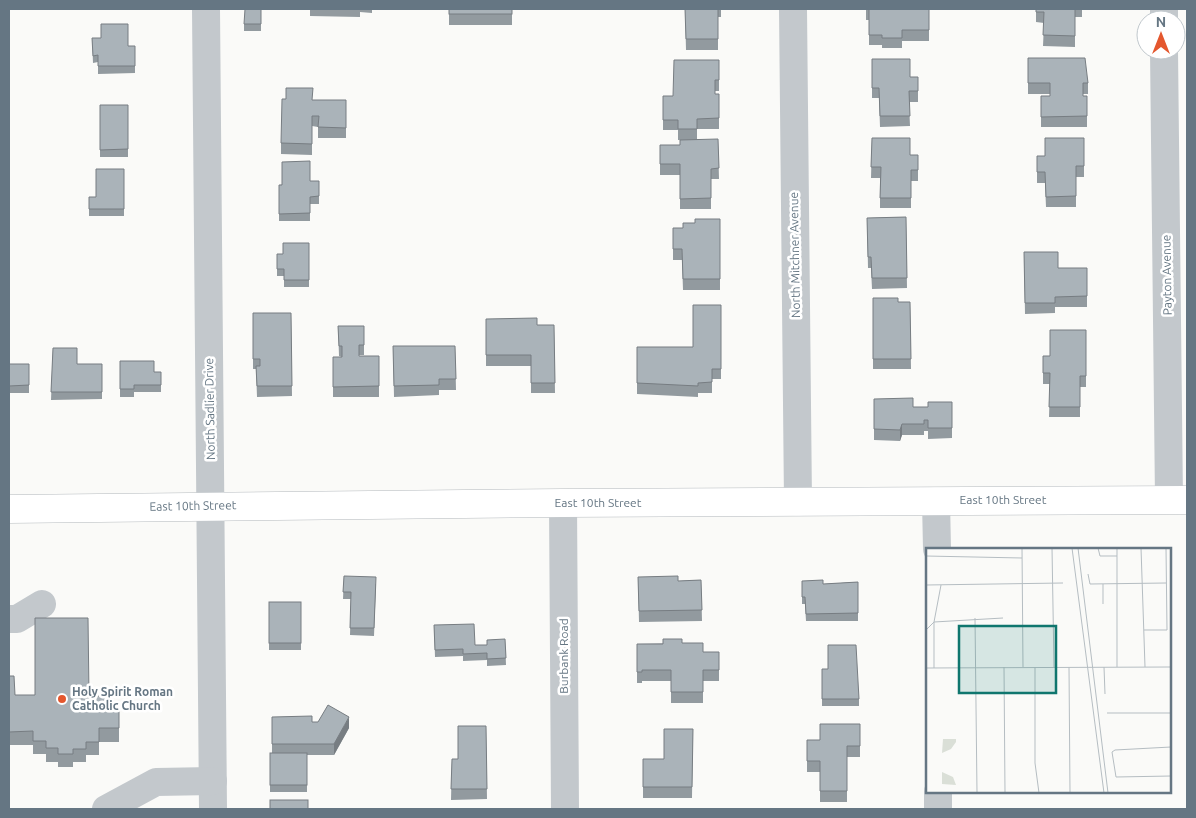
<svg xmlns="http://www.w3.org/2000/svg" width="1196" height="818" viewBox="0 0 1196 818" font-family="Ubuntu,sans-serif">
<style>
.lines{fill:none;stroke-linecap:round;stroke-linejoin:round}
.major-casing{stroke:#b5babe;stroke-width:29}
.minor{stroke:#c3c8cc;stroke-width:28}
.major{stroke:#fff;stroke-width:28}
.wall{fill:#929a9f}
.shaded-wall{fill:#777d82}
.building{fill:#aab3b9;stroke:#777d82}
.poi-dot{fill:#e4572e;stroke:#fff;stroke-width:2}
.labels{text-anchor:middle;stroke-width:5;stroke-linejoin:round;paint-order:stroke}
.street-label{font-size:12px;fill:#657683;stroke:#fff}
.poi-label{font-size:12px;font-weight:bold;fill:#657683;stroke:#fff;text-anchor:start}
.inset-road{fill:none;stroke:#b5bdc2;stroke-width:1}
.view{fill:#0f766e;fill-opacity:0.15;stroke:#0f766e;stroke-width:2.5}
.inset-edge{fill:none;stroke:#657683;stroke-width:2.5}
</style>
<rect width="100%" height="100%" fill="#fafaf8"/>
<g class="lines">
<defs>
<polyline id="major" points="9,509 563,503 1187,500"/>
</defs>
<use href="#major" class="major-casing"/>
<g class="minor">
<polyline points="206,9 213,809"/>
<polyline points="793,9 798,502"/>
<polyline points="1164,9 1164,20"/>
<polyline points="1164,50 1169,500"/>
<polyline points="936,501 937,549"/>
<polyline points="563,503 565,809"/>
<polyline points="9,619 17,619 42,604"/>
<polyline points="938,792 938,809"/>
<polyline points="106,809 156,782 213,781"/>
</g>
<use href="#major" class="major"/>
</g>
<g class="wall">
<polygon points="261,9 261,31 244,31 244,24"/>
<polygon points="310,9 372,9 372,13 360,12 360,17 310,16"/>
<rect x="449" y="9" width="63" height="16"/>
<polygon points="685,9 721,9 721,17 718,17 718,50 686,50"/>
<polygon points="866,9 929,9 929,41 902,41 902,48 882,48 882,45 869,45 869,20 866,20"/>
<polygon points="1036,9 1082,9 1082,17 1075,17 1075,47 1043,46 1044,23 1036,22"/>
<polygon points="92,38 128,46 135,46 135,73 98,74 98,62 93,63"/>
<polygon points="1028,58 1088,83 1088,94 1083,94 1083,96 1087,96 1087,127 1041,127 1041,96 1050,96 1050,94 1028,94"/>
<polygon points="872,59 910,77 918,77 918,102 909,102 910,126 880,127 879,98 872,98"/>
<polygon points="719,60 719,91 715,91 715,94 719,94 719,129 697,129 697,140 678,140 678,130 663,130 663,96 673,96"/>
<polygon points="313,100 346,100 346,138 318,138 318,127 312,126 312,155 281,154 281,143"/>
<rect x="100" y="105" width="28" height="52"/>
<polygon points="872,138 910,155 918,155 918,181 911,181 911,208 880,208 880,178 871,178"/>
<polygon points="1084,138 1084,177 1076,177 1076,207 1046,207 1045,183 1037,183 1037,156 1045,156"/>
<polygon points="718,139 719,179 711,179 711,209 680,209 680,175 660,175 660,145 680,145"/>
<polygon points="124,169 124,216 89,216 89,197 96,197"/>
<polygon points="310,181 319,181 319,204 310,204 310,221 279,221 279,185"/>
<polygon points="906,217 907,288 872,289 871,268 868,268 867,218"/>
<polygon points="720,219 720,290 683,290 682,260 673,260 673,228 683,228 695,223"/>
<polygon points="309,243 309,287 284,287 284,276 277,276 277,254 283,254"/>
<polygon points="1024,252 1058,268 1087,268 1087,307 1055,307 1055,313 1025,314"/>
<polygon points="873,298 898,302 910,302 911,369 873,369"/>
<polygon points="721,305 721,379 712,379 712,393 698,393 698,397 637,394 637,347 693,347"/>
<polygon points="253,313 291,313 292,396 257,397 256,369 253,369"/>
<polygon points="486,319 537,325 554,325 555,393 531,393 531,366 486,366"/>
<polygon points="338,326 364,326 364,355 359,355 359,356 379,356 379,397 333,397 333,357 342,357 339,356"/>
<polygon points="1086,330 1086,387 1080,387 1080,417 1049,417 1050,384 1043,384 1043,373 1050,356"/>
<polygon points="393,346 455,346 456,390 439,390 439,395 394,397"/>
<polygon points="53,348 77,364 102,364 102,399 51,400"/>
<polygon points="9,360 9,364 29,364 29,393 9,393 9,399"/>
<polygon points="120,361 154,372 161,372 161,392 134,392 134,397 120,397"/>
<polygon points="874,399 913,407 928,407 952,402 952,438 928,439 928,431 924,431 924,435 902,435 900,441 874,440"/>
<polygon points="344,576 376,584 374,636 350,635 351,599 343,599"/>
<polygon points="638,577 678,581 701,580 702,621 639,622"/>
<polygon points="802,581 823,584 858,582 858,621 806,621 805,604 802,604"/>
<rect x="269" y="602" width="32" height="48"/>
<polygon points="434,625 475,645 487,645 505,639 506,665 487,666 487,660 463,661 463,656 435,657"/>
<polygon points="682,643 703,652 719,652 719,681 703,681 703,703 671,703 671,681 642,681 642,683 637,683 637,644"/>
<polygon points="822,669 859,699 859,706 822,706"/>
<polygon points="9,676 15,695 89,696 119,711 119,742 99,742 99,755 86,755 86,762 73,762 73,767 58,767 58,762 46,762 46,754 33,754 33,745 9,745"/>
<polygon points="272,717 349,728 334,755 307,755 307,792 270,792 270,753 272,753"/>
<polygon points="860,724 860,757 847,757 847,802 820,802 820,772 807,772 807,740 820,740"/>
<polygon points="486,726 487,799 451,800 452,759 458,759"/>
<polygon points="693,729 692,798 643,798 643,759 664,759"/>
<rect x="1012" y="792" width="29" height="2"/>
</g>
<g class="shaded-wall">
<polygon points="902,424 902,435 900,441 900,430"/>
<polygon points="349,717 349,728 334,755 334,744"/>
</g>
<g class="building">
<polygon points="245,9 261,9 261,24 244,24"/>
<rect x="449" y="9" width="63" height="5"/>
<polygon points="685,9 718,9 718,39 686,39"/>
<polygon points="866,9 929,9 929,30 902,30 902,38 882,38 882,35 869,35 869,9"/>
<polygon points="1036,9 1075,9 1075,36 1043,35 1044,12 1036,12"/>
<polygon points="101,24 128,24 128,46 135,46 135,66 98,66 98,55 93,56 92,38 101,38"/>
<polygon points="1028,58 1085,58 1088,83 1083,83 1083,96 1087,96 1087,116 1041,117 1041,96 1050,96 1050,83 1028,83"/>
<polygon points="872,59 910,59 910,77 918,77 918,91 909,91 910,116 880,116 879,88 872,88"/>
<polygon points="674,60 719,60 719,80 715,80 715,94 719,94 719,118 697,119 697,129 678,129 678,120 663,120 663,96 673,96"/>
<polygon points="286,88 313,88 312,100 346,100 346,128 318,127 319,116 312,116 312,144 281,143 282,99 286,99"/>
<polygon points="100,105 128,105 128,149 100,150"/>
<polygon points="872,138 910,138 910,155 918,155 918,170 911,170 911,198 880,198 881,167 871,167"/>
<polygon points="1045,138 1084,138 1084,166 1076,166 1076,196 1046,197 1045,172 1037,172 1037,156 1045,156"/>
<polygon points="718,139 719,168 711,169 711,198 680,199 680,164 660,164 660,145 680,145 680,140"/>
<polygon points="310,161 310,181 319,181 319,196 310,197 310,213 279,214 279,185 282,185 282,162"/>
<polygon points="96,169 124,169 124,209 89,209 89,197 96,197"/>
<polygon points="906,217 907,278 872,278 871,257 868,257 867,218"/>
<polygon points="695,219 720,219 720,279 683,279 682,249 673,249 673,228 683,228 683,223 695,223"/>
<polygon points="283,243 309,243 309,280 284,280 284,269 277,269 277,254 283,254"/>
<polygon points="1024,252 1058,252 1058,268 1087,268 1087,296 1055,297 1055,303 1025,303"/>
<polygon points="873,298 898,298 898,302 910,302 911,359 873,359"/>
<polygon points="693,305 721,305 721,369 712,369 712,382 698,383 698,386 637,383 637,347 693,347"/>
<polygon points="253,313 291,313 292,386 257,386 256,366 260,366 260,359 253,359"/>
<polygon points="537,318 537,325 554,325 555,383 531,383 531,355 486,355 486,319"/>
<polygon points="338,326 364,326 364,345 359,345 359,356 379,356 379,386 333,387 333,357 342,357 342,346 339,346"/>
<polygon points="1050,330 1086,330 1086,376 1080,376 1080,407 1049,407 1050,373 1043,373 1043,356 1050,356"/>
<polygon points="393,346 455,346 456,379 439,379 439,385 394,386"/>
<polygon points="53,348 77,348 77,364 102,364 102,392 51,392"/>
<polygon points="9,360 9,364 29,364 29,385 9,386"/>
<polygon points="120,361 154,361 154,372 161,372 161,385 134,385 134,389 120,389"/>
<polygon points="913,398 913,407 928,407 928,402 952,402 952,428 928,428 928,420 924,420 924,424 902,424 900,430 874,429 874,399"/>
<polygon points="344,576 376,577 374,628 350,628 351,592 343,592"/>
<polygon points="678,576 678,581 701,580 702,610 639,611 638,577"/>
<polygon points="823,580 823,584 858,582 858,613 806,614 805,597 802,597 802,581"/>
<rect x="269" y="602" width="32" height="41"/>
<polygon points="35,618 88,618 89,696 110,696 110,706 119,711 119,728 99,728 99,742 86,742 86,749 73,749 73,754 58,754 58,748 46,748 46,741 33,741 33,731 9,732 9,676 14,676 15,695 35,695"/>
<polygon points="474,624 475,645 487,645 487,640 505,639 506,658 487,659 487,653 463,654 463,649 435,650 434,625"/>
<polygon points="663,639 682,639 682,643 703,643 703,652 719,652 719,670 703,670 703,692 671,692 671,670 642,670 642,672 637,672 637,644 663,644"/>
<polygon points="828,645 856,645 859,699 822,699 822,669 828,669"/>
<polygon points="328,705 349,717 334,744 272,744 272,717 312,716 312,722 318,722"/>
<polygon points="820,724 860,724 860,746 847,746 847,791 820,791 820,761 807,761 807,740 820,740"/>
<polygon points="458,726 486,726 487,789 451,789 452,759 458,759"/>
<polygon points="664,729 693,729 692,787 643,787 643,759 664,759"/>
<rect x="270" y="753" width="37" height="32"/>
<rect x="270" y="800" width="38" height="9"/>
</g>
<circle class="poi-dot" cx="62" cy="699" r="5"/>
<g class="labels">
<g class="street-label">
<text transform="translate(795 255) rotate(-91)" y="4">North Mitchner Avenue</text>
<text transform="translate(1167 275) rotate(-91)" y="4">Payton Avenue</text>
<text transform="translate(210 409) rotate(-91)" y="4">North Sadlier Drive</text>
<text x="1003" y="504">East 10th Street</text>
<text x="598" y="507">East 10th Street</text>
<text transform="translate(193 506) rotate(-1)" y="4">East 10th Street</text>
<text transform="translate(564 656) rotate(-90)" y="4">Burbank Road</text>
</g>
<g class="poi-label">
<text x="72" y="696">Holy Spirit Roman<tspan x="72" dy="14">Catholic Church</tspan></text>
</g>
</g>
<g transform="translate(926 548)">
<rect width="245" height="245" fill="#fafaf8"/>
<path d="M17 191H30V194L25 201 16 205ZM16 224 27 229 30 237 16 236Z" fill="#dadfd7"/>
<path class="inset-road" d="M96 0 97 119M126 0 128 119M146 0 178 245M152 0 182 245M172 0 174 8H191M191 0V119M215 0 219 119M0 8 96 10M162 26 164 36 240 35M177 36V56M0 37 137 35M49 70 51 245M0 82 8 74 77 70M218 82H241L240 0M78 119 79 245M109 119V215L113 245M143 119 144 245M178 119 179 146M0 120 245 119M8 120V74L15 37M181 165H245M245 199 189 202 186 204 190 229 245 228"/>
<path class="view" d="M33 78H130V145H33Z"/>
<rect width="245" height="245" class="inset-edge"/>
</g>
<rect width="1196" height="818" fill="none" stroke="#657683" stroke-width="20"/>
<g transform="translate(1161 35)"><circle r="24" fill="#ffffff" stroke="#c1c8cd"/>
<path d="M0-4L9 19L0 12L-9 19Z" fill="#e4572e"/>
<text y="-8" font-size="14" font-weight="bold" text-anchor="middle" fill="#657683">N</text>
</g>
</svg>
